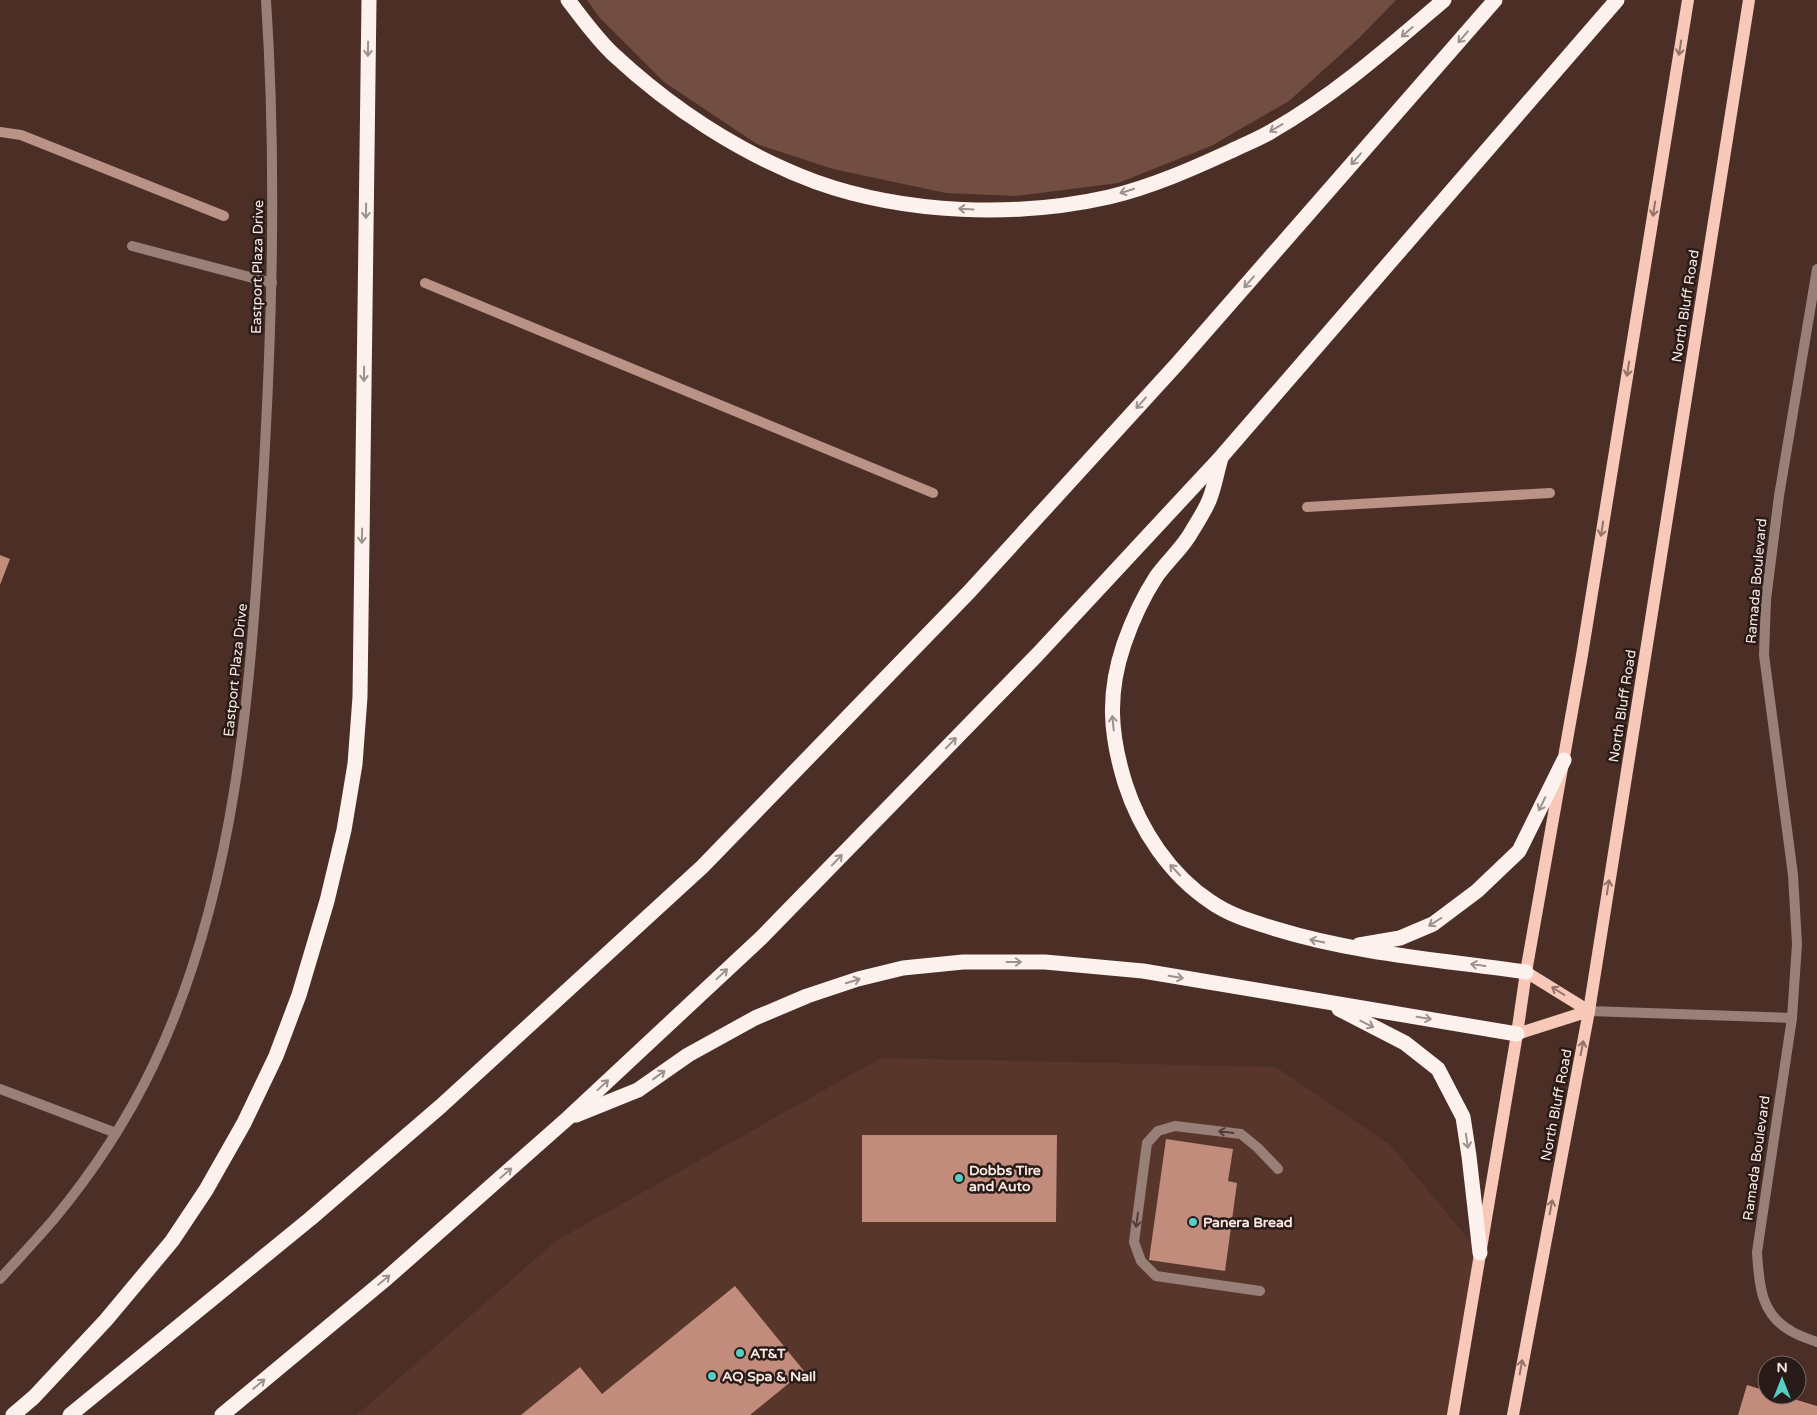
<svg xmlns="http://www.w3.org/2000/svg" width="1817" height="1415" viewBox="0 0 1817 1415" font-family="'Varela Round',sans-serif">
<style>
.built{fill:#59362c}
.green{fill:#724e42}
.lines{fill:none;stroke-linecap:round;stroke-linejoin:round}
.stream{stroke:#bb9286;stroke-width:10}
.building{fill:#c18c7c}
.lane{stroke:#988079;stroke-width:10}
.street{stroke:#988079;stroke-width:10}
.primary{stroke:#f8c8b9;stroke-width:12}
.highway{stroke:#fdf1ed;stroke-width:15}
.oneway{stroke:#9d918d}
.oneway2{stroke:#907268}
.oneway3{stroke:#4f3e39}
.poi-dot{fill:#55cec4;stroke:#281b17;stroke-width:2}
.labels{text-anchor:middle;stroke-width:5;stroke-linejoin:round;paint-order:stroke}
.street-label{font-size:14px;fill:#fbe9e3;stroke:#281b17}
.poi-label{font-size:14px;font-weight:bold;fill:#fbe9e3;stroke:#281b17;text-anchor:start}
</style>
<rect width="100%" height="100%" fill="#4b2f27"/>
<polygon class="built" points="881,1058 1276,1067 1390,1145 1480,1253 1456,1415 357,1415 556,1241"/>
<polygon class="green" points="587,0 1396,0 1359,38 1289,101 1211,146 1118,183 1016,196 946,193 833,169 757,144 664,82 599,17"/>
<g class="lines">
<g class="stream">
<polyline points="0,132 21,135 224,216"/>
<polyline points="425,283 933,493"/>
<polyline points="1307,507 1550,493"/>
</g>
</g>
<g class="building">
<polygon points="0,555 10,559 0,585"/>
<polygon points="862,1135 1057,1135 1056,1222 862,1222"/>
<polygon points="1166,1139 1233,1149 1228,1181 1237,1183 1225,1271 1149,1260"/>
<polygon points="735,1286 804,1371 750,1415 521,1415 580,1367 602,1394"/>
<polygon points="1747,1385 1767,1391 1767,1395 1780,1395 1817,1406 1817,1415 1738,1415"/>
</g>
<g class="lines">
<g class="lane">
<polyline points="132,246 272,283"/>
<polyline points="0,1089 116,1133"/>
<polyline points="1260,1291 1156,1276 1141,1261 1134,1242 1147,1143 1158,1131 1175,1126 1241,1134 1258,1148 1278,1169"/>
</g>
<g class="street">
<path d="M1817 269 1779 496 1766 600 1764 655 1793 875 1797 944 1792 1018 1757 1252C1759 1283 1760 1314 1791 1331 1799 1336 1809 1339 1817 1342"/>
<polyline points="1589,1011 1792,1018"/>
<path d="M0 1279C18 1259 37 1239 54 1219 93 1172 127 1120 153 1066 237 890 250 691 262 499 272 333 277 166 266 0"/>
</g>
<g class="primary">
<polyline points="1526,972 1589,1011"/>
<polyline points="1517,1034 1589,1011"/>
<polyline points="1453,1415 1517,1034 1526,972 1582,655 1688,0"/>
<polyline points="1513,1415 1589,1011 1749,0"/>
</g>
<g class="highway">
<path d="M568 0C582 18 596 38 613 54 671 108 741 154 816 182 906 214 1016 218 1109 197 1151 187 1192 169 1231 151 1245 144 1259 139 1272 131 1335 95 1389 47 1444 0"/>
<path d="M1221 458C1217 471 1215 485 1210 498 1206 509 1198 521 1192 531 1183 548 1167 561 1156 577 1143 597 1132 621 1124 644 1107 694 1110 734 1125 783 1140 830 1170 875 1211 902 1231 916 1254 922 1276 929 1357 954 1443 960 1526 972"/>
<polyline points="1359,945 1400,938 1433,924 1477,891 1519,851 1564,760"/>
<polyline points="1339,1009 1405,1043 1438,1069 1463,1117 1469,1156 1480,1253"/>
<polyline points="576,1115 638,1090 688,1055 755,1018 807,996 858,979 903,968 963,962 1045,962 1143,971 1517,1034"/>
<polyline points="13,1415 34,1397 106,1320 172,1241 206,1190 244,1123 276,1056 299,995 327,901 344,830 355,764 360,697 369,0"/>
<polyline points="70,1415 310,1219 441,1106 702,867 969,592 1177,364 1495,0"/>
<polyline points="222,1415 387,1278 568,1118 761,938 1037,655 1222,456 1617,0"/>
</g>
</g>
<defs><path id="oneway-shaft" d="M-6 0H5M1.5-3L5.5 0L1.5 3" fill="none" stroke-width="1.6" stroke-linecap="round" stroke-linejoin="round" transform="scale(1.25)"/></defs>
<g class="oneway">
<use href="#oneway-shaft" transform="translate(1407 32) rotate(139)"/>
<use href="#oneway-shaft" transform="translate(1463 37) rotate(131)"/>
<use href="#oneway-shaft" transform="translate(368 49) rotate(91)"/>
<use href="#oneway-shaft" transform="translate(1276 128) rotate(149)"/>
<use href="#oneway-shaft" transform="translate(1356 159) rotate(131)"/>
<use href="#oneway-shaft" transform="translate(1127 191) rotate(162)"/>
<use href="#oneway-shaft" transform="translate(966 209) rotate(-177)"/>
<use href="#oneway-shaft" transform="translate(366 211) rotate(91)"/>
<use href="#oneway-shaft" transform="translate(1249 282) rotate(131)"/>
<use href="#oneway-shaft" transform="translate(364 374) rotate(91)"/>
<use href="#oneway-shaft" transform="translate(1141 403) rotate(132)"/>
<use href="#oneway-shaft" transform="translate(362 536) rotate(91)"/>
<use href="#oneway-shaft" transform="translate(1113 723) rotate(-96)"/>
<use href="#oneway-shaft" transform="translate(951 743) rotate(-46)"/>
<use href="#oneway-shaft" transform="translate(1542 804) rotate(116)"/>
<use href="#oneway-shaft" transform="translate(837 860) rotate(-46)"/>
<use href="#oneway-shaft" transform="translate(1175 870) rotate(-133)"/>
<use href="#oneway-shaft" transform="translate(1435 922) rotate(148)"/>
<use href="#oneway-shaft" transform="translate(1317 941) rotate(-168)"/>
<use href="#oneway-shaft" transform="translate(1014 962)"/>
<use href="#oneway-shaft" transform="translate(1478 965) rotate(-172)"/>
<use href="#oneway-shaft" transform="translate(722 974) rotate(-43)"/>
<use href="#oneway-shaft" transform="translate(1176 977) rotate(10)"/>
<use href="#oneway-shaft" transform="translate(853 981) rotate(-17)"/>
<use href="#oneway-shaft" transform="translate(1424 1018) rotate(10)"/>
<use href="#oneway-shaft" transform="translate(1367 1024) rotate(27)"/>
<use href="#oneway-shaft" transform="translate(659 1075) rotate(-36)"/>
<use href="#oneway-shaft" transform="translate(603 1085) rotate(-43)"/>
<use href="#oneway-shaft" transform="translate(1467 1141) rotate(81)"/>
<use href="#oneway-shaft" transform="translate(506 1173) rotate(-41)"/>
<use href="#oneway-shaft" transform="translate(384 1280) rotate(-40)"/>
<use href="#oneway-shaft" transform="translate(259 1384) rotate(-40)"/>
</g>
<g class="oneway2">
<use href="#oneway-shaft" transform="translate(1680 48) rotate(99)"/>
<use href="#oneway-shaft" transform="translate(1654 209) rotate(99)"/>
<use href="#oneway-shaft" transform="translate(1628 369) rotate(99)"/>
<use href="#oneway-shaft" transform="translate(1602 529) rotate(99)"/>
<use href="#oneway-shaft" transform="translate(1608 887) rotate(-81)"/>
<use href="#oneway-shaft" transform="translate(1558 991) rotate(-148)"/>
<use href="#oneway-shaft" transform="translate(1582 1048) rotate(-79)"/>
<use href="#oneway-shaft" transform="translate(1551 1207) rotate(-79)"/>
<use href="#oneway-shaft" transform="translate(1521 1367) rotate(-80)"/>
</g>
<g class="oneway3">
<use href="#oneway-shaft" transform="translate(1226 1132) rotate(-173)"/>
<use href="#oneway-shaft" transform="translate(1137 1220) rotate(98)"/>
</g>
<g class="poi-dot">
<circle cx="959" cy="1178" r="5"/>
<circle cx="1193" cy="1222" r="5"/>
<circle cx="740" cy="1353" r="5"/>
<circle cx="712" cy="1376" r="5"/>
</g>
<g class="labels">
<g class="street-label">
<text transform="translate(257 267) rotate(-89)" y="5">Eastport Plaza Drive</text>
<text transform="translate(1685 306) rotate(-81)" y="5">North Bluff Road</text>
<text transform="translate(1756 581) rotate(-85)" y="5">Ramada Boulevard</text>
<text transform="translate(235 670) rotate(-84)" y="5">Eastport Plaza Drive</text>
<text transform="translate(1622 706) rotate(-81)" y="5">North Bluff Road</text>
<text transform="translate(1556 1105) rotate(-79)" y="5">North Bluff Road</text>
<text transform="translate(1756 1158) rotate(-82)" y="5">Ramada Boulevard</text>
</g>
<g class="poi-label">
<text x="969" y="1175">Dobbs Tire<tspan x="969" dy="16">and Auto</tspan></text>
<text x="1203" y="1227">Panera Bread</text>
<text x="750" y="1358">AT&amp;T</text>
<text x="722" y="1381">AQ Spa &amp; Nail</text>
</g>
</g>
<g transform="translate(1782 1380)"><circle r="24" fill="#281b17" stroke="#7c6d69"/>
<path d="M0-4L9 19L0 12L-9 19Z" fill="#55cec4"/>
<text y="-8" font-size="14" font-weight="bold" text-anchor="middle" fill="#fbe9e3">N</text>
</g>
</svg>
